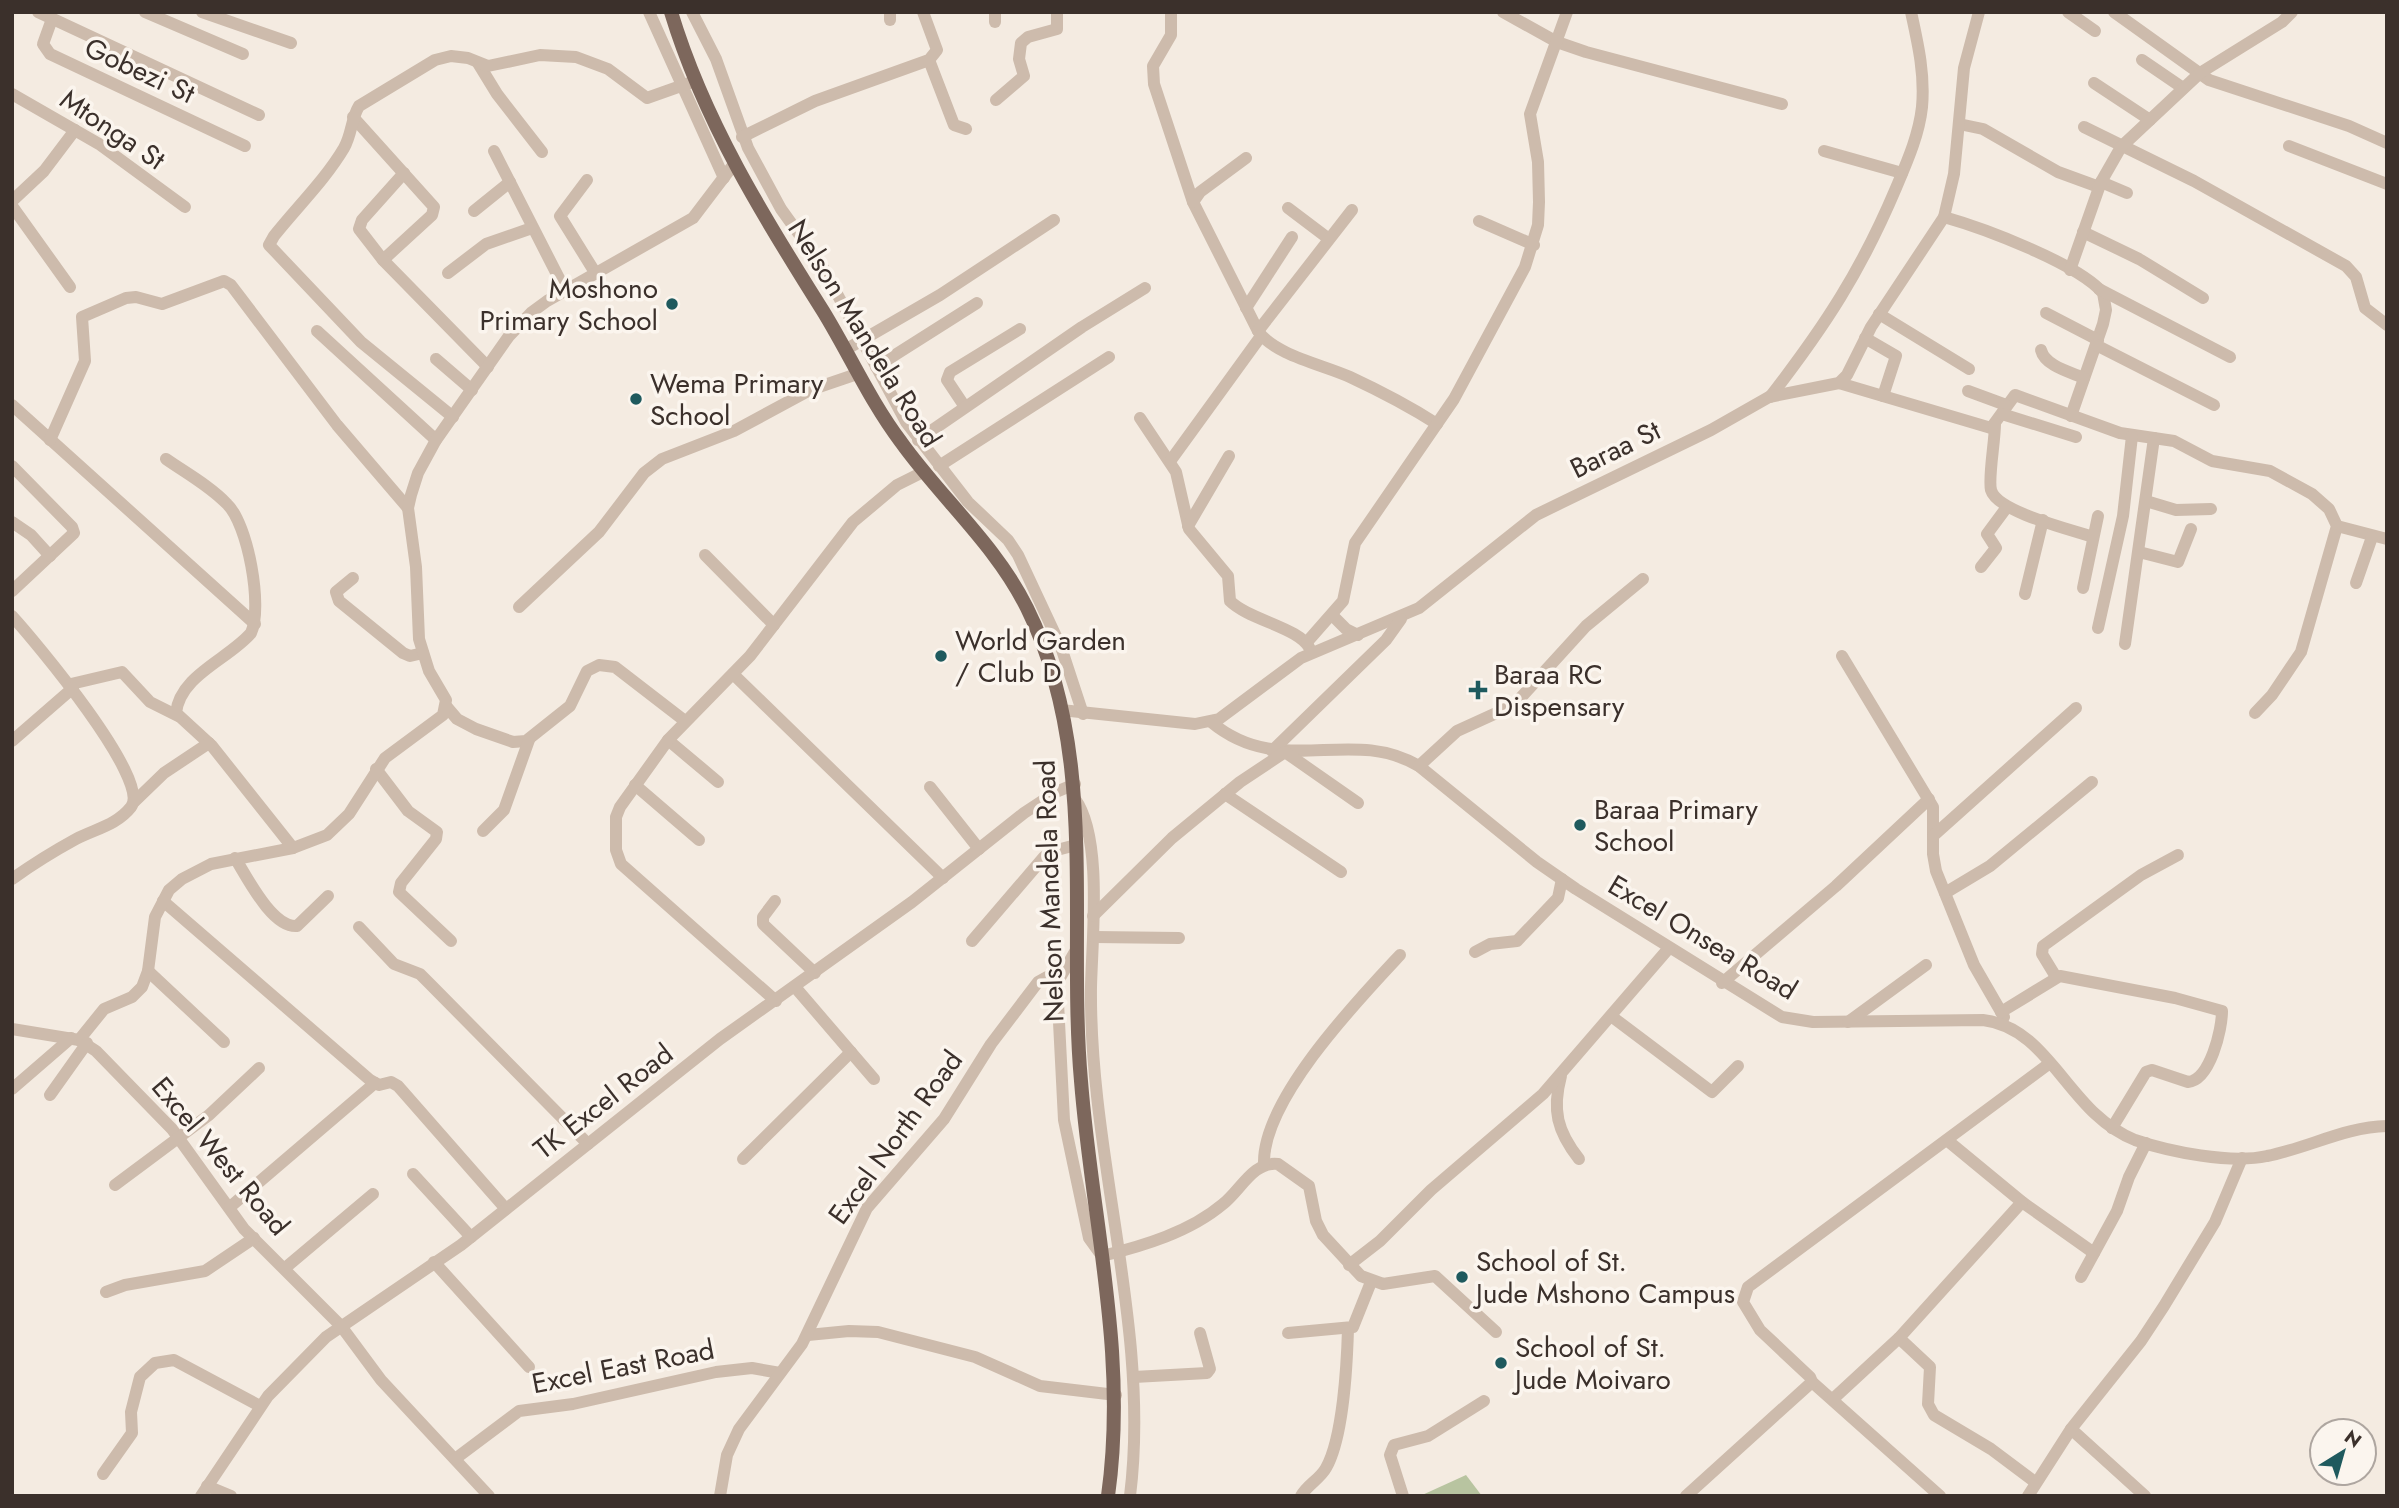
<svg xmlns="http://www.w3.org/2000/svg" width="2399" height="1508" viewBox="0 0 2399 1508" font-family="Jost,sans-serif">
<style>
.green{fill:#b8c4a0}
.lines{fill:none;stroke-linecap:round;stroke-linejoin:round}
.minor{stroke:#cdbbac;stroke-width:12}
.major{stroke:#7d675c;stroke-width:14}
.poi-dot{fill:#1f5a5e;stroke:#fbf5ee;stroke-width:2.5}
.labels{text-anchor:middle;stroke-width:7;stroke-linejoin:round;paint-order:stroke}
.street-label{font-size:28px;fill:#3b302b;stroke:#fbf5ee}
.poi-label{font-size:28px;fill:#3b302b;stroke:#fbf5ee;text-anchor:start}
</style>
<rect width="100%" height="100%" fill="#f4ebe1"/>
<polygon class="green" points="1466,1475 1482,1496 1420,1496"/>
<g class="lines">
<g class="minor">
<polyline points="38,12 259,115"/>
<polyline points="145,12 243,54"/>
<polyline points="202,12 291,43"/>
<polyline points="649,12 724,178"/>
<polyline points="692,12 716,59 748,148 781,209 822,266 906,422 968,502 1008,540 1018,555 1061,647 1083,714"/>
<polyline points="890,12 890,20"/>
<polyline points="995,12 995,22"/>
<path d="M1171 12V35L1153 66 1154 84 1193 202 1258 331C1274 355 1324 365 1350 377 1380 391 1409 406 1437 424"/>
<polyline points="1503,12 1557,42 1586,52 1782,104"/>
<polyline points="2068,12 2095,31"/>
<polyline points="2114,12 2209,80 2349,126 2387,143"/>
<polyline points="52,19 43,44 50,54 245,146"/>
<polyline points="929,60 954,125 966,129"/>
<polyline points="2142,60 2183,88"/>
<polyline points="478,63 497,94 542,152"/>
<polyline points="2094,83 2150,120"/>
<polyline points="12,94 99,144 185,207"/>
<polyline points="996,100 1024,76 1019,59 1021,43 1028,37 1057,29 1057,12"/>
<polyline points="353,117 434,207 432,215 383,260"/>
<polyline points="1959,124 1983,129 2058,172 2099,187"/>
<polyline points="2084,127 2194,181 2346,266 2356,277 2365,308 2387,325"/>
<polyline points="742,137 815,101 929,60 937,50 923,12"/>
<polyline points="2289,146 2387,184"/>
<polyline points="494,151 566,292"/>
<polyline points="1824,151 1902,173"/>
<polyline points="404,173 362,220 359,229 383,260 488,367"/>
<polyline points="587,180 560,216 596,274"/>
<polyline points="2101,182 2127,193"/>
<polyline points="12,201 44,171 75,130"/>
<polyline points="1193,202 1200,192 1246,158"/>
<polyline points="12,206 70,287"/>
<polyline points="1288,208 1329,239"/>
<polyline points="474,211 510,182"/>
<path d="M1944 217C1983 228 2077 263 2103 293L2106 310 2103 324 2071 416"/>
<polyline points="1479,221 1534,245"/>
<polyline points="2083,232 2139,259 2203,298"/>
<polyline points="2070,270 2101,182 2121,147 2200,73 2282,22 2292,12"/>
<polyline points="448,273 486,244 532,228"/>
<polyline points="2099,289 2230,357"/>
<polyline points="1246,308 1292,237"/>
<polyline points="2046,313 2098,340"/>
<polyline points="1879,314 1969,369"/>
<polyline points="317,331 436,440"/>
<polyline points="1258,331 1352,210"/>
<polyline points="1865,338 1896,356 1883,396"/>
<polyline points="2096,345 2214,405"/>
<polyline points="845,350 940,295 1054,220"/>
<path d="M2041 350C2045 366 2070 372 2084 378"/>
<polyline points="436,359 472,390"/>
<polyline points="876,367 977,303"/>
<polyline points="1839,383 1991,428 2015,395 2120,433 2174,441 2212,461 2270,471 2312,494 2329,509 2337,526 2301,652 2272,695 2255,713"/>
<polyline points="1968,391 2006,405"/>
<path d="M1770 397C1825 326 1861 271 1896 188 1907 162 1919 135 1922 107 1925 74 1918 44 1911 12"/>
<polyline points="12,405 255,624"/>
<polyline points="965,407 947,380 950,372 1020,329"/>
<polyline points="2002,414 2076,437"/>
<path d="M453 417 361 342 269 245 274 236C297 207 325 180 344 148 352 134 351 119 359 106L435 60 451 56 468 58 488 66 540 55 576 57 608 69 647 98 695 81"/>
<path d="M1140 418 1176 472 1189 529 1228 576 1230 601C1249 620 1301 628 1310 649"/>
<path d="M1995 424C1995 441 1988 478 1991 490 1997 512 2072 530 2093 537"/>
<polyline points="50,440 85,361 82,317 126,298 136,297 162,304 224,281 231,285 337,425 408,508"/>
<polyline points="918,440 1082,327 1145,288"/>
<path d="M166 459C186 473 210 486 227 504 248 524 263 607 251 633 229 659 180 675 176 713L212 746 293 848"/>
<polyline points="1171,460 1261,336"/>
<polyline points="12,466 72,527 74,533 12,591"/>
<polyline points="939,466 1109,357"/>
<polyline points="2146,501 2176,510 2211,509"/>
<polyline points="12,522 31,535 50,556"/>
<polyline points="1188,526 1229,456"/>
<polyline points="2337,526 2387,539"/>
<polyline points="2139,552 2178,562 2191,529"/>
<polyline points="705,555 774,625"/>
<polyline points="1981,567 1996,548 1987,534 2007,507"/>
<polyline points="353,578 336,592 339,601 403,653 410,656 423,653"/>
<polyline points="2356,583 2372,537"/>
<polyline points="2083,588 2098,516"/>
<polyline points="2025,594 2043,520"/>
<polyline points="519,607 599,532 644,473 662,459 734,431 810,390 857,374"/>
<polyline points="1332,615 1346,629 1358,635"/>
<path d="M12 616C33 639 152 780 131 807 117 825 95 829 76 839 54 851 33 864 12 879"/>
<polyline points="2098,628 2123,516 2132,436"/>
<polyline points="1307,642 1343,601 1355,543 1454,399 1525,267 1538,225 1539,202 1538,162 1530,114 1567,12"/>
<polyline points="2125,644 2154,438"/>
<polyline points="1842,656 1933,807 1933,854 1936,871 1974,965 2004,1017"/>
<polyline points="733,674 943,878"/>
<polyline points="71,684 122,672 150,702 178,716"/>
<polyline points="446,706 457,719 476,729 513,742 526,741 570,706 587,671 599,665 615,667 685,721"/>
<polyline points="1061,710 1195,724 1219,719 1301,658 1419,608 1536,515 1711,430 1769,397 1839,383 1847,375 1871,327 1944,217 1954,174 1964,68 1979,12"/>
<path d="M1211 722C1281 780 1349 725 1419 766L1537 862 1576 889 1782 1017 1813 1022 1983 1020C2051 1028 2068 1114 2135 1140 2170 1152 2231 1164 2267 1156 2308 1148 2345 1127 2387 1126"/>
<polyline points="668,740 718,782"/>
<polyline points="12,741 73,688"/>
<polyline points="1272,751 1386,640 1401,619"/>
<polyline points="1419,766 1457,731 1514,705 1586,626 1643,579"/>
<polyline points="376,769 408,811 437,832 436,839 401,883 399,892 451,941"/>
<polyline points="635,785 699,840"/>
<polyline points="930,787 979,849"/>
<polyline points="1225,794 1341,872"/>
<path d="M1075 799C1103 837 1092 939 1091 987 1089 1158 1151 1328 1130 1496"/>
<polyline points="134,802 164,773 209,743"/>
<polyline points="483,831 504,810 529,740"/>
<polyline points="1933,836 2076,708"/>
<path d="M235 858C247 877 272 928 297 926L328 896"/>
<polyline points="1945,893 1990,866 2092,782"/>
<polyline points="163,901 370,1080 379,1085 391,1082 398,1086 506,1209"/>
<polyline points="775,901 763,917 763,924 815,973"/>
<polyline points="1093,916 1172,838 1240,782 1285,752 1358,803"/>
<polyline points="359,927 394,964 420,974 430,984 588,1144"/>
<polyline points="1094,937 1179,938"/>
<polyline points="972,941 1044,857 1053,851 1076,845"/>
<path d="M1076 950 1057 983 1064 1120 1089 1238 1102 1256C1143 1246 1190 1232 1223 1204 1241 1190 1253 1161 1278 1164L1309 1186 1316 1221 1323 1235 1361 1276 1383 1284 1435 1276 1496 1332"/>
<polyline points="1475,952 1490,944 1517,941 1558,898 1562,879"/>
<polyline points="148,971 224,1042"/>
<polyline points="2056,977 2042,954 2043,946 2141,875 2178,855"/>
<polyline points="1722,983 1836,886 1929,799"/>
<polyline points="795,987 874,1079"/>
<polyline points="776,1001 621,864 616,850 616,817 620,807 668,740 750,656 853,522 897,485 923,472"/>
<path d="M2001 1012 2060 976 2175 998 2222 1011C2222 1030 2210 1080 2188 1082L2152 1070 2146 1072 2112 1128"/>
<polyline points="1611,1016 1712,1092 1738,1066"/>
<polyline points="1848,1022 1926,965"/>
<polyline points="12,1029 79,1040 96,1051 172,1129 244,1229 341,1326 381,1380 489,1496"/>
<polyline points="79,1040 104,1009 132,997 142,987 148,971 155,917 169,890 182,879 211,864 293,848 327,835 349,814 385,758 443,715 446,700 429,671 419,639 416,567 408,508 411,495 418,473 436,440 509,336 532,312 547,301 693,218 734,164"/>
<path d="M1561 1076C1552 1110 1557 1131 1579 1159"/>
<polyline points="12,1089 71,1038"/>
<polyline points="50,1095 87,1043"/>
<polyline points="1948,1141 2022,1202 2094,1253"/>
<polyline points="743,1159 851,1052"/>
<path d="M1264 1164C1262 1100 1358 1000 1400 955"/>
<polyline points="413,1174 471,1237"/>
<polyline points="115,1185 209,1115 259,1068"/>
<polyline points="230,1207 375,1083"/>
<polyline points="434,1262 529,1367"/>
<polyline points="1349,1265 1380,1241 1431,1190 1543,1094 1669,948"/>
<polyline points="285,1268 373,1194"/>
<polyline points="2081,1277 2117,1211 2129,1177 2146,1143"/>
<polyline points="106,1292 125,1285 205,1271 254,1238"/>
<polyline points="1288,1333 1353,1327 1371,1282"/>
<polyline points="808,1335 849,1331 878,1332 975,1357 1040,1386 1116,1395"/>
<polyline points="1899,1338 1930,1367 1928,1404 1934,1415 1991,1449 2035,1482"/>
<polyline points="1134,1377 1207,1373 1210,1369 1200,1333"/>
<polyline points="1812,1382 1940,1496"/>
<polyline points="1833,1399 1899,1338 2022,1202"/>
<polyline points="2071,1429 2145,1496"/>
<polyline points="455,1459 519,1411 573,1404 716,1372 752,1368 780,1373"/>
<polyline points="103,1474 132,1433 131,1412 140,1377 155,1363 174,1360 260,1406"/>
<polyline points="207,1486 231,1496"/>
<polyline points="201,1496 268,1396 326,1337 461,1245 720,1039 912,902 1024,813 1056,792 1075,784"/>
<polyline points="720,1496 727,1455 739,1429 802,1344 867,1208 944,1119 991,1044 1038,982 1047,977 1058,978"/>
<path d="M1301 1496C1307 1485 1320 1479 1326 1468 1343 1438 1347 1364 1348 1329"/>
<polyline points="1403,1496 1390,1455 1394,1445 1428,1436 1484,1401"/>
<polyline points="1686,1496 1812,1382 1810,1377 1760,1330 1743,1302 1748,1287 2050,1063"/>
<polyline points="2028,1496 2071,1429 2141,1341 2164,1306 2215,1222 2242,1158"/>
</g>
<path class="major" d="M671 12C704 121 763 216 823 311 850 355 870 401 901 442 941 498 996 545 1027 608 1100 755 1067 924 1081 1081 1092 1222 1128 1353 1108 1496"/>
</g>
<g class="poi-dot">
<circle cx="672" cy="304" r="7"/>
<circle cx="636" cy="399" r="7"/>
<circle cx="941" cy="656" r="7"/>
<path d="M1474.5 679.5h7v7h7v7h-7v7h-7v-7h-7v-7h7z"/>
<circle cx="1580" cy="825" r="7"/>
<circle cx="1462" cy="1277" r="7"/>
<circle cx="1501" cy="1363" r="7"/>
</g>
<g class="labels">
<g class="street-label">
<text transform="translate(140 70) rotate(25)" y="10">Gobezi St</text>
<text transform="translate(113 129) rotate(34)" y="10">Mtonga St</text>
<text transform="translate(865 333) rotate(58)" y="10">Nelson Mandela Road</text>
<text transform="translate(1615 449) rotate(-26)" y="10">Baraa St</text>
<text transform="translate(1049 891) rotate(-92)" y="10">Nelson Mandela Road</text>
<text transform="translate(1703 937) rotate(31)" y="10">Excel Onsea Road</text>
<text transform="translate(603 1101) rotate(-38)" y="10">TK Excel Road</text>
<text transform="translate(895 1137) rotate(-54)" y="10">Excel North Road</text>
<text transform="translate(221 1156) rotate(50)" y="10">Excel West Road</text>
<text transform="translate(623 1366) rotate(-11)" y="10">Excel East Road</text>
</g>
<g class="poi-label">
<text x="658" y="298" text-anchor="end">Moshono<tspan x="658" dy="32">Primary School</tspan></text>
<text x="650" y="393">Wema Primary<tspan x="650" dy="32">School</tspan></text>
<text x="955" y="650">World Garden<tspan x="955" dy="32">/ Club D</tspan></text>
<text x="1494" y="684">Baraa RC<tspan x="1494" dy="32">Dispensary</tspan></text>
<text x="1594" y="819">Baraa Primary<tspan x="1594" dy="32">School</tspan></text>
<text x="1476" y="1271">School of St.<tspan x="1476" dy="32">Jude Mshono Campus</tspan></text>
<text x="1515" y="1357">School of St.<tspan x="1515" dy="32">Jude Moivaro</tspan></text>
</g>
</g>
<rect width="2399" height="1508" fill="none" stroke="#3b302b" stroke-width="28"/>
<g transform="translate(2343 1452) rotate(37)"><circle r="33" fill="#fbf5ee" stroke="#aea6a0" stroke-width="2"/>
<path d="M0-5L12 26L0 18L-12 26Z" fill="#1f5a5e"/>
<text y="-10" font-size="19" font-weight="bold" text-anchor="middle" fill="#3b302b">N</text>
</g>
</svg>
